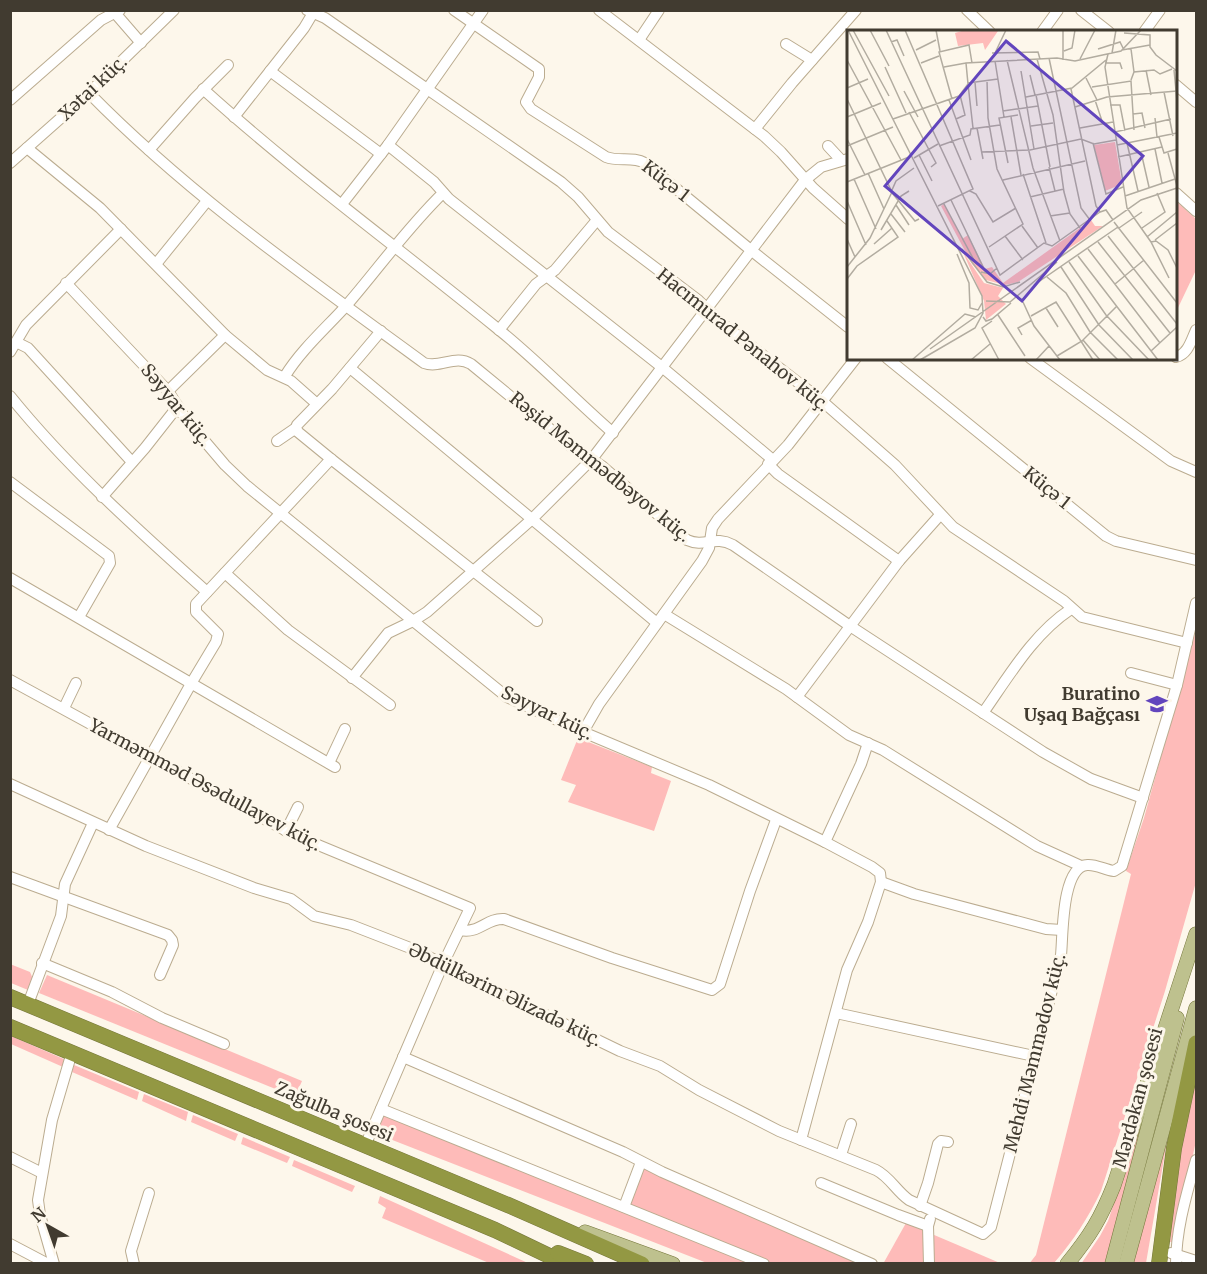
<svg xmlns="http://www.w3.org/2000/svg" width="1207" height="1274" viewBox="0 0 1207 1274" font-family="Merriweather,serif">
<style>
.green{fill:#febbb9}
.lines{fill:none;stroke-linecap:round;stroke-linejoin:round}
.minor-casing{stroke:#bbac90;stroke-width:12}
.major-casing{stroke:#76773c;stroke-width:15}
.highway-casing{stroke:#76773c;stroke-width:16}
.minor{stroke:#fff;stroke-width:10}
.major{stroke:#bec18e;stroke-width:14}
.highway{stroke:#939843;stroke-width:15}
.labels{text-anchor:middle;stroke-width:6;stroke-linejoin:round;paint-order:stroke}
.street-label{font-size:18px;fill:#413b30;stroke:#fdf7eb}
.poi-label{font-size:18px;font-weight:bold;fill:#413b30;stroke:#fdf7eb;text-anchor:end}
.inset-road{fill:none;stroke:#b2aca0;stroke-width:1.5}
.view{fill:#6245bd;fill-opacity:0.15;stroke:#6245bd;stroke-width:3}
.inset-edge{fill:none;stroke:#413b30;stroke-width:3}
</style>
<rect width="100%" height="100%" fill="#fdf7eb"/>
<g class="green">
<polygon points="1176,201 1196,219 1196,270 1176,312"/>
<path d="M1196 630V882L1165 991 1101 1191C1088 1218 1074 1240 1054 1263L1029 1264 1036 1255 1131 874 1126 871 1144 818Z"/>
<polygon points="578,738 652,767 651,773 671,781 654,831 568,802 576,785 561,780"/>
<polygon points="10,964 30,972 33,979 28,990 11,983"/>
<polygon points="47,975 302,1081 295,1097 39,993"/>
<polygon points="11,1036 66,1060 63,1067 11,1044"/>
<polygon points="1196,1063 1196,1141 1174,1242 1170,1242 1179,1150"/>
<polygon points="1186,1064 1167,1141 1146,1263 1130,1264"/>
<polygon points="74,1065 139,1092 137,1100 72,1072"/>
<polygon points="1158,1071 1105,1263 1081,1264 1100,1236 1108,1221"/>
<polygon points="144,1094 188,1112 186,1121 142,1101"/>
<polygon points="383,1114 627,1212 644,1168 858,1263 707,1263 377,1134"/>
<polygon points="193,1115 238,1134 235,1141 191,1122"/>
<polygon points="243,1137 290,1157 287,1163 241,1144"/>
<polygon points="294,1160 355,1186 352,1192 292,1166"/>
<polygon points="380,1196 528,1263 489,1263 382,1218 386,1208 378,1203"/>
<polygon points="906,1223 1000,1263 883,1264"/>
</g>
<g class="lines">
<defs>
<g id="minor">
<polyline points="307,10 325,18 561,182 578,197 608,232 698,300 720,322 822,401 895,465 953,527 1064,601 1082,617 1187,643"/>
<path d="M454 10 539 69V77L526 102 531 109 606 157C619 162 633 156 645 163L752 251 848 327"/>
<polyline points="599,10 764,136 781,152 813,188 848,219"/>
<polyline points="967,10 990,32"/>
<polyline points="1081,10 1109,32"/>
<polyline points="115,13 141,43"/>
<polyline points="1042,32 1058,10"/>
<polyline points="1144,32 1160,10"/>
<polyline points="639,40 659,10"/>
<polyline points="786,44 812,60"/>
<polyline points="270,71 381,154"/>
<polyline points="1176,85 1196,102"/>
<path d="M203 89C297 174 400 249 498 329 538 361 574 399 613 433"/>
<path d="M89 93C190 196 308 278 424 363 440 369 455 354 471 364L572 447 602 466 687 540C705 548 714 535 733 545L850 626 1043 752 1091 779 1143 798"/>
<polyline points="10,100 101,20 120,10"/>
<polyline points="234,117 304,28 313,13"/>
<polyline points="755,129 792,83 856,10"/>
<polyline points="388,145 434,182 449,199 663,368 773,460"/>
<polyline points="828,146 841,160"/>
<polyline points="27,148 100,208 225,335 267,370 291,381 317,404"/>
<polyline points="149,150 195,98 228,65"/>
<polyline points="10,163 89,93 174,10"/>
<polyline points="1176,193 1196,211"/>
<polyline points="342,204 388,145 483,10"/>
<polyline points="156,264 207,201"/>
<polyline points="66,283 168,391 185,418 225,465 247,486 507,697 583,732 709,785 825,842 872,867 880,873 881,882 868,922 847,970 801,1140"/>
<polyline points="499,330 536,284 555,270 597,220"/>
<polyline points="381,331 332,389 297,425 296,428 298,432 331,459 537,621"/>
<polyline points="18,343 28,348 132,462"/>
<polyline points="10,352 26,325 121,229"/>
<path d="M1176 357C1188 354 1191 341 1196 330"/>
<polyline points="887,358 1106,536 1116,541 1196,560"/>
<polyline points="1030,358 1171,461 1196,472"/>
<polyline points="350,368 657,623"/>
<path d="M285 376C301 350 325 329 346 306 378 269 407 228 443 193"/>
<polyline points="168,391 225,335"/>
<path d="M10 396C69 469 138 530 207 592"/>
<polyline points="277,441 296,428"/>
<polyline points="768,464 778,474 899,561"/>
<polyline points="10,482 109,556 110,563 79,617"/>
<polyline points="102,497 145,448 178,406"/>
<polyline points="225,573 288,630 390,705"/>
<polyline points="10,578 335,767"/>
<polyline points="664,614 786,689 849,735 883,750 1037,846 1081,866"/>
<polyline points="1131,673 1177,685"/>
<polyline points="352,678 388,633 413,621 427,612 531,520 592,459 805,180 821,167 848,159"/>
<polyline points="10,680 294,835 470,908 443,964 365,1146"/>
<polyline points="797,697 899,561 940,515"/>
<polyline points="64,708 76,683"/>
<path d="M983 713C1009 676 1033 634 1071 609"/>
<polyline points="583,732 599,704 702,561 709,548 712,528 718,519 788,445 856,358"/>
<polyline points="329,763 345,729"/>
<path d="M10 784 146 846 254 888 291 899 314 916 351 925 418 951 459 973 620 1051 660 1066 699 1090 779 1131 876 1170C890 1177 896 1191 909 1200L983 1234 991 1227 1061 955C1063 938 1061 867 1087 865 1096 864 1105 870 1114 871L1122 866 1177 685 1196 603"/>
<polyline points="109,830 192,682 216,642 218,634 196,612 196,604 331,459"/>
<polyline points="286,831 298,807"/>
<polyline points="825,842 861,764 868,743"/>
<polyline points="10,877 168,935 172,940 173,945 160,975"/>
<polyline points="881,882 914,894 1046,929 1062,930"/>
<path d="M460 930C480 934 486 918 504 919L612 958 712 990 720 984 750 891 776 820"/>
<polyline points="42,963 112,992 162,1018 224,1044"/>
<polyline points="28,1004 61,916 65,884 93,823"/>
<polyline points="836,1013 1034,1056"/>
<polyline points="403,1057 623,1152 662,1172 872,1264"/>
<polyline points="381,1109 764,1264"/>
<polyline points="841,1155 851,1124"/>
<polyline points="10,1157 42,1173"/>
<polyline points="821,1183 898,1215 928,1226"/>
<polyline points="920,1206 928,1183 938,1144 941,1141 948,1142"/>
<polyline points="624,1207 641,1162"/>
<polyline points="10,1244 48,1264"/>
<polyline points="1171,1253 1196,1261"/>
<polyline points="54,1264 40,1215 38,1200 52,1120 72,1052"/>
<polyline points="134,1264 131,1251 149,1193"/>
<polyline points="929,1264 928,1226 930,1219"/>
<path d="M1176 1264C1176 1228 1187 1193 1196 1160"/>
</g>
<g id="major">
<polyline points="585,1232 673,1264"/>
<path d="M1067 1264C1090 1236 1101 1218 1114 1185L1196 934"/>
<polyline points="1112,1264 1177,1018"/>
<polyline points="1126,1264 1196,1008"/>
</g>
<g id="highway">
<polyline points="10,997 508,1205 642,1264"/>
<polyline points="10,1027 495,1230 566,1264"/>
<polyline points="558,1253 586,1264"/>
<polyline points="1159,1264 1174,1148 1196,1043"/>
</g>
</defs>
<use href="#minor" class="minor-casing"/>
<use href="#major" class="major-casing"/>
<use href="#highway" class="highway-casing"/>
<use href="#minor" class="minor"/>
<use href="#major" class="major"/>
<use href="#highway" class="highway"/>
</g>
<defs>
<symbol id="school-bare" viewBox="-9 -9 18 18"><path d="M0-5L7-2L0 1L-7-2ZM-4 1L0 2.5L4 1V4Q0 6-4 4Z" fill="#6245bd" stroke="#fdf7eb" stroke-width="2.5" paint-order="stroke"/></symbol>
</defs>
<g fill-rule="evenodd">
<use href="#school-bare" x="1142" y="689" width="30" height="30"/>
</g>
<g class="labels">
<g class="street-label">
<text transform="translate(93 88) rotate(-43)" y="6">Xətai küç.</text>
<text transform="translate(666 181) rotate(38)" y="6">Küçə 1</text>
<text transform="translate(743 340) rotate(39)" y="6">Hacımurad Pənahov küç.</text>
<text transform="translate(176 405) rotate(51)" y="6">Səyyar küç.</text>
<text transform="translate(600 467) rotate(39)" y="6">Rəşid Məmmədbəyov küç.</text>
<text transform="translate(1047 488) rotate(39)" y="6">Küçə 1</text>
<text transform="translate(547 713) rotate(26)" y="6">Səyyar küç.</text>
<text transform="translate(205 785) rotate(28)" y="6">Yarməmməd Əsədullayev küç.</text>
<text transform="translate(505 995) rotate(26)" y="6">Əbdülkərim Əlizadə küç.</text>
<text transform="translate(1035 1053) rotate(-76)" y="6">Mehdi Məmmədov küç.</text>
<text transform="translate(1138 1098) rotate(-75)" y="6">Mərdəkan şosesi</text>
<text transform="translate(334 1112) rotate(23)" y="6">Zağulba şosesi</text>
</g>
<g class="poi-label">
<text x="1140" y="700">Buratino<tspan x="1140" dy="21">Uşaq Bağçası</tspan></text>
</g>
</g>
<g transform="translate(847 30)">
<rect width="330" height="330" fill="#fdf7eb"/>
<path d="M118 0H149L151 1 138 20 136 13 111 16 108 3ZM268 112 275 154 258 161 247 115ZM97 174 115 209 121 205 138 239 145 237 156 253 244 190 248 196H256L171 252 158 255 139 250 125 234 94 176ZM116 222 137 253 156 258 151 266 159 274 139 290 137 271Z" fill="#febbb9"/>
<path class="inset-road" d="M1 0 135 266 136 283 128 298 73 330M6 0 42 66M23 0 42 36M39 0 153 245 197 213 205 216 253 182M58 0 126 159 91 176M89 0 93 21M216 0V30M277 3 303 5V17L309 25 330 41M44 12 50 10 57 26M251 19 273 12 276 18M284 19 287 42M69 20 89 10M275 20 303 15M217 21 225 18 228 0M145 23 191 22 193 29M148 23 159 0M265 23 269 0M261 24 258 37 280 178 304 212 322 248M202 28 234 178 243 190M190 29 206 85 217 162 223 184 233 198M233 29 248 0M0 30 54 130M160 30 186 138 213 211M148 31 157 87M74 33 92 26M258 33H273L275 39M38 37 59 83M97 37 119 33M299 40 304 65M327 40 330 71M174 41 187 119M183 45 188 65M239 48 250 70M140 50 141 88 150 139 176 194 142 217M284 50 287 42 307 40 313 44 325 39M128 52 130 76M121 53 151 49M121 54 126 98M245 57 284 51 287 100M0 58 21 49M224 59 249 176 253 182 259 180 266 190M57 61 71 87M317 62 326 106M189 65 203 137M179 67 225 58 259 30M0 69 46 164 68 191 72 189M105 69 92 22 122 15 125 33M102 70 124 130M248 70 256 94M263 75H273L278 101M228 77 260 67 330 61M156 81 191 76M62 82 89 133 84 137M286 84 295 83 298 98M0 87 34 73M164 87 174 145M308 88 310 107M46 89 112 66 121 54 119 33 210 28 228 31 274 21 294 0M109 89 118 85 113 65M184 96 206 93M130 98 136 129M233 98 266 92M268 102 324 89M312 107 317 123 330 119M0 109 18 145M246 113 259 164 276 157M280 113 291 161M270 115 330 103M0 116 46 97M92 116 123 105 124 99 153 95M308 119 315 153M134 122 183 120 234 109 247 114 269 110M294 122 302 157M321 123 330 156M72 125 85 151M271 127 315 117M67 128 91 114M161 133 152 88 171 85M202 137 208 161M21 143 37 179M176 144 199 213M7 149 29 199M156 150 238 131M0 152 62 127M45 160 49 151 67 138M123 161 129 164 146 192 169 178M278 166 328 149M183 167 217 159M104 170 139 243M0 171 19 215M97 174 128 232M49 175 62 195M44 184 58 202M203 186 223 183M267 192 330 273M175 196 191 218M272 198 295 182M295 198 318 182 310 163M34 200 54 166 62 161M158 206 176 230M261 206 330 294M300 207 330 182M0 209 8 227M308 210 330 193M251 212 323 303M304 212 309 211 321 220 330 238M27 214 45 198M115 219 140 252 156 257 173 252M241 219 313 313M110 224 122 253 123 278 131 280 135 273M231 226 311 330M222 232 259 285 302 330M0 237 23 208 45 162M214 237 252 295 286 330M134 242 143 244 150 238M200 247 219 263 243 302 271 330M0 249 10 236 51 207 40 191M268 254 297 230M187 255 271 197M139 271 163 272 210 232M176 272 187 296 213 330M199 278 211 297M151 285 178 326M184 286 209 272 246 330M136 287 139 291 145 289 164 273M145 291 135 298 152 330M175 305 171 298 185 290M236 310 253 330M83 319 294 170 330 158M304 321 330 297M210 326 235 311 270 276M65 330 118 284 129 287M124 330 143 314M189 330 202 316"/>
<path class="view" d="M159 11 296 126 175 271 38 156Z"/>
<rect width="330" height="330" class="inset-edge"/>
</g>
<rect width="1207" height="1274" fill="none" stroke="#413b30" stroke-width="24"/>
<g transform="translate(48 1226) rotate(320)" stroke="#fdf7eb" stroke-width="4.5" paint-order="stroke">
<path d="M0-4.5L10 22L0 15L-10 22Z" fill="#413b30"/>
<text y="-9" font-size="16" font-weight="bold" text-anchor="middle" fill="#413b30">N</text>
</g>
</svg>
